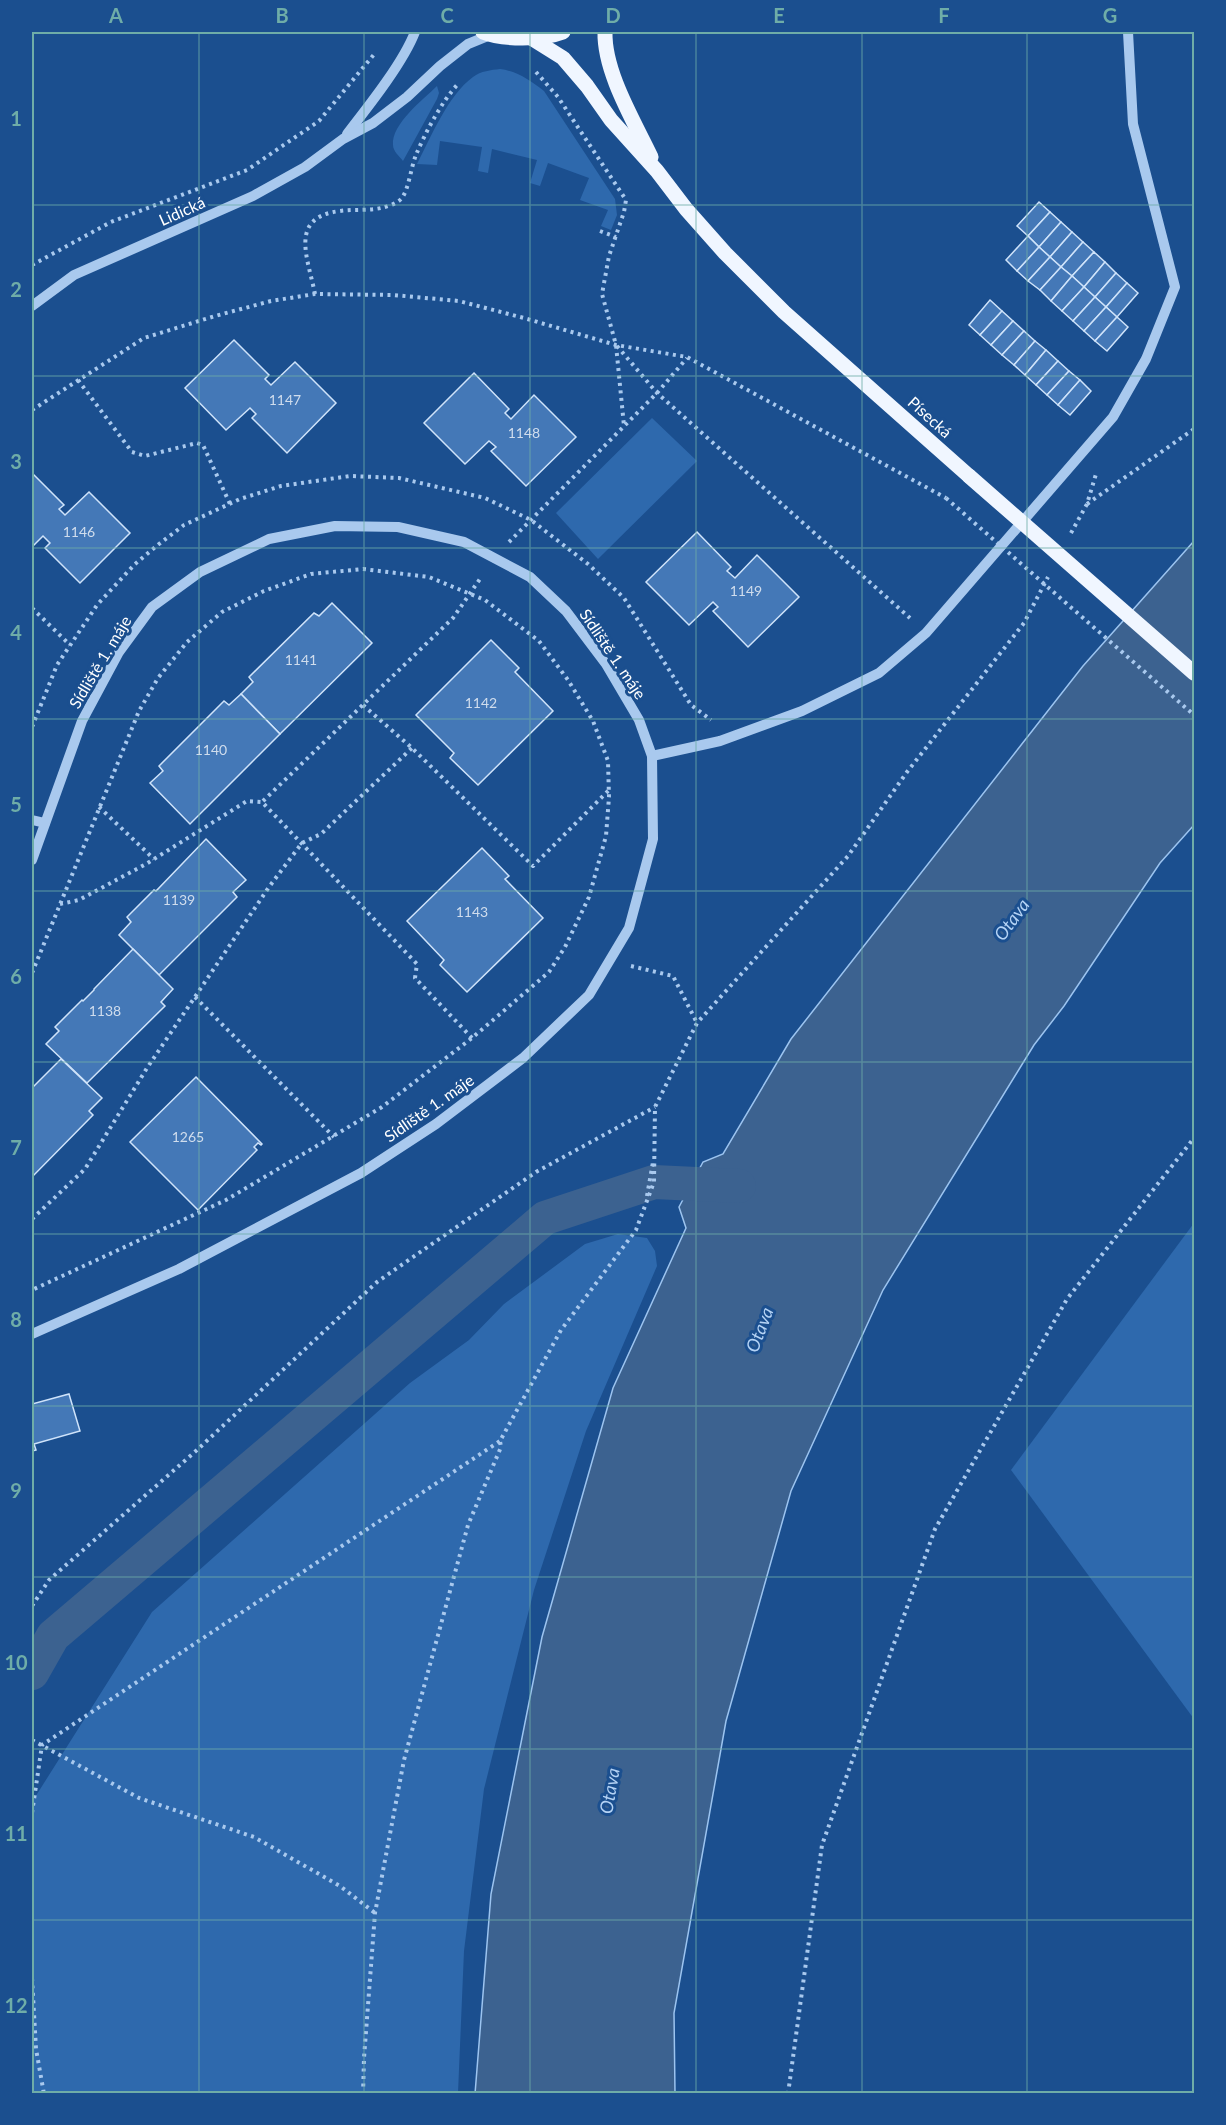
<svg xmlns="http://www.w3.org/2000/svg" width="1226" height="2125" viewBox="0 0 1226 2125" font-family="Lato,sans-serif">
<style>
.green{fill:#2e69ad}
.water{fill:#3c6290;stroke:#9cc4f0;stroke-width:1.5}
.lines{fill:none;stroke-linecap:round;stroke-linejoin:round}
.canal{stroke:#3c6290;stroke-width:34}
.building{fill:#4478b7;stroke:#cfe3fa;stroke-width:1.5}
.path{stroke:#a9c9ee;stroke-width:4;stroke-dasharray:3 4.5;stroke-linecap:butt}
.minor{stroke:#a9c9ee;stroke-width:10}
.major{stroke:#f0f6ff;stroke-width:15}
.path-bridge{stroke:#a9c9ee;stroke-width:4;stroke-dasharray:3 4.5;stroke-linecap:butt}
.major-bridge{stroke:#f0f6ff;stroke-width:15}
.grid{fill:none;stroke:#6fada8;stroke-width:1.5;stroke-opacity:0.55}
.labels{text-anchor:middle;stroke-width:6;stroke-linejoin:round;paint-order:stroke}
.number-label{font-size:14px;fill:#d0dded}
.street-label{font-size:16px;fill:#fff;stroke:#1b4f8f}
.water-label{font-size:18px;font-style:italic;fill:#b5d3f5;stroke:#1b4f8f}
.neatline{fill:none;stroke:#6fada8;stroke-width:2}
.grid-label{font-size:20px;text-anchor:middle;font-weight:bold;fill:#6fada8}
</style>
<rect width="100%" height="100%" fill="#1b4f8f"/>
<g class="green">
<path d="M500 69C517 71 531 81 544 91L615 199 617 215 611 230 601 226 608 210 580 200 589 178 548 163 540 186 530 183 537 160 492 149 488 173 478 171 482 147 440 141 437 165 417 164C431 137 448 95 473 77 481 71 491 70 500 69Z"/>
<path d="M437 86 439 93 437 99 403 161C399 156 393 151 393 145 391 124 424 99 437 86Z"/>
<polygon points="652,418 697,461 598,559 556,513"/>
<polygon points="1194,1223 1194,1719 1011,1470"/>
<polygon points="618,1234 647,1238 655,1251 657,1266 586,1431 534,1590 484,1789 464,1951 458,2093 32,2093 32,1802 152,1612 410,1383 469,1340 504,1304 585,1244"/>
</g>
<polygon class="water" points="1194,541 1194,825 1160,863 1064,1006 1034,1045 883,1290 791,1491 726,1721 674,2013 675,2093 475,2094 491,1894 542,1637 613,1388 686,1228 679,1207 703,1162 723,1154 791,1039 1083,666"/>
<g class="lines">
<polyline class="canal" points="32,1673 53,1636 545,1218 654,1182 739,1186"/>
</g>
<g class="building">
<polygon points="1039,202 1050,212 1028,236 1017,226"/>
<polygon points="1050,212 1061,222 1039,247 1028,236"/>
<polygon points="1061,222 1072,232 1050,257 1039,247"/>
<polygon points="1072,232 1083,242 1061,267 1050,257"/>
<polygon points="1028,236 1039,247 1017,271 1006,260"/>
<polygon points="1083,242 1094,252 1072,276 1061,267"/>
<polygon points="1039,247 1050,257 1028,281 1017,271"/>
<polygon points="1094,252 1105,262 1084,287 1072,276"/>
<polygon points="1050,257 1061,267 1040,290 1028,281"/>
<polygon points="1105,262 1116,273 1095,297 1084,287"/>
<polygon points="1061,267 1072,276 1051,301 1040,290"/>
<polygon points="1116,273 1127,283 1106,307 1095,297"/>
<polygon points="1072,276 1084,287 1062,311 1051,301"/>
<polygon points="1127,283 1138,293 1117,317 1106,307"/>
<polygon points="1084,287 1095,297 1073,321 1062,311"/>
<polygon points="1095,297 1106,307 1084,331 1073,321"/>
<polygon points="990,300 1002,311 980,335 969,325"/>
<polygon points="1106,307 1117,317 1095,341 1084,331"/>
<polygon points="1002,311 1013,321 991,345 980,335"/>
<polygon points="1117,317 1128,327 1107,351 1095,341"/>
<polygon points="1013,321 1024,331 1002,355 991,345"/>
<polygon points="1024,331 1035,341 1014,365 1002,355"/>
<polygon points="234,340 269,375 265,379 271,385 295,362 336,403 287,453 252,418 256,414 250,408 226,430 185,388"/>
<polygon points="1035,341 1046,350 1025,375 1014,365"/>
<polygon points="1046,350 1058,361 1036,385 1025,375"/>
<polygon points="1058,361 1069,371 1047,395 1036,385"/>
<polygon points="1069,371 1080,380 1058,405 1047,395"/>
<polygon points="474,373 509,409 505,413 511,419 534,395 576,437 526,486 491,451 496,447 489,441 465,464 424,423"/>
<polygon points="1080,380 1091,391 1070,415 1058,405"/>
<polygon points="32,473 64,505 59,509 65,515 89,492 130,533 80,583 45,548 50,543 43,536 32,547"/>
<polygon points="697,532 731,567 727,571 735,578 757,555 799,597 748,647 713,611 718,607 713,602 689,625 646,582"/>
<polygon points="332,603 372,643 280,734 241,694 253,682 249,677 314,613 319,616"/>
<polygon points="491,640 519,668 515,672 553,711 478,785 450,758 454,753 416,715"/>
<polygon points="241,694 280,734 190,824 150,783 163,771 159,766 224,701 229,705"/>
<polygon points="206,839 246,880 233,892 237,897 159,975 119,935 131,922 127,917 154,890 156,891"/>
<polygon points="482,848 509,876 505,879 543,918 467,992 440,965 444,960 407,921"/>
<polygon points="133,949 173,989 161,1002 165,1006 87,1083 46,1044 59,1031 55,1027 82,1000 83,1001 94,990 94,989"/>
<polygon points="61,1059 102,1098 89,1111 93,1115 32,1177 32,1088"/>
<polygon points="196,1077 262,1144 261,1145 258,1143 254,1147 257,1150 198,1210 130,1142"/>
<polygon points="69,1394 80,1431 34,1444 36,1450 32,1451 32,1404"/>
</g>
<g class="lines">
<g class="path">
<polyline points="536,72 558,97 626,200 624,212 609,256 602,294 616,345 624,426"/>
<polyline points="600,231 616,237"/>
<polyline points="32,265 111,222 247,170 319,121 376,52"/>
<path d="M315 294C308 258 288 217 340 211 354 209 367 211 381 208 388 206 397 204 402 198 409 188 411 167 416 155 425 133 442 101 458 84"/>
<polyline points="617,346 657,393 910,618"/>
<polyline points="78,380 132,452 145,456 197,443 203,445 230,504"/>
<polyline points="32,410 144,338 215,316 271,301 315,294 393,295 459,301 524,318 616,345 687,357 946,498"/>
<polyline points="1087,504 1194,429"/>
<polyline points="1071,533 1087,504 1096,474"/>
<polyline points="509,542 657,393 687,358"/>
<polyline points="32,608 70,645"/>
<polyline points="363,705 412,748 533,866 609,790"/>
<polyline points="32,727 57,665 97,605 135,564 159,544 184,525 240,499 281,486 350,476 399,478 485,498 531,520 588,564 624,598 691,705 711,720"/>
<polyline points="99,807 154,859"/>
<polyline points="60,904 79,900 146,864 247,801 262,802"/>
<polyline points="631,966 673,976 697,1023"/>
<polyline points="32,973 139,711 158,678 187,642 222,612 264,591 311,574 363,569 429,577 485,600 539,641 568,680 593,721 608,761 609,797 606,836 589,897 565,947 549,972 472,1038 382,1107 226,1200 32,1290"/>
<polyline points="195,997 334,1137"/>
<polyline points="472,1038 415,978 417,964 262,802 453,618 482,576"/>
<polyline points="647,1196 653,1162"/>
<polyline points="32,1219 85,1169 147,1068 269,887 302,843 321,834 412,748"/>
<polyline points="32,1606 49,1580 197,1450 377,1282 536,1172 655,1107"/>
<polyline points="32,1740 139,1798 254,1837 340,1886 375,1913"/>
<polyline points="32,1813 42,1745 500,1441"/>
<polyline points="32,1978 36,2049 44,2094"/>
<polyline points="363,2094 364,2058 375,1913 404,1760 468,1525 501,1447 500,1441 561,1330 636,1230 654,1182 655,1107 697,1023 848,856 907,772 1024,623 1048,577"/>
<polyline points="788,2094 822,1845 935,1529 1067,1299 1194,1138"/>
</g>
<g class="minor">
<path d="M347 134C368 107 403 63 415 32"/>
<polyline points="32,306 74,275 253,196 305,167 343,139 373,123 407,97 440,66 468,44 490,35"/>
<polyline points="652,756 720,741 802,711 879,673 926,633 1113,417 1146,359 1175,287 1133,124 1128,32"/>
<polyline points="32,820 45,823"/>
<polyline points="32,860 82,721 119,652 152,607 200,572 269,539 335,526 398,527 464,542 530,577 566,611 606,664 639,720 652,756 653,839 629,928 589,995 523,1058 436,1124 361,1173 179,1269 32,1334"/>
</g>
<g class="major">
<path d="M483 32C503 40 542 40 563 32"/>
<path d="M605 32C604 72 634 121 651 157"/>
<polyline points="531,38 563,58 587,86 611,120 657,171 686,209 725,253 784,312 969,476"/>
</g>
<polyline class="path-bridge" points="946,498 1194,715"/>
<polyline class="major-bridge" points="969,476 1194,673"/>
</g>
<path class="grid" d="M199 32V2094M364 32V2094M530 32V2094M696 32V2094M862 32V2094M1027 32V2094M32 205H1194M32 376H1194M32 548H1194M32 719H1194M32 891H1194M32 1062H1194M32 1234H1194M32 1406H1194M32 1577H1194M32 1749H1194M32 1920H1194"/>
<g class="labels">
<g class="number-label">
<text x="285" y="405">1147</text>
<text x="524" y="438">1148</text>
<text x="79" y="537">1146</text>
<text x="746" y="596">1149</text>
<text x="301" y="665">1141</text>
<text x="481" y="708">1142</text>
<text x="211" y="755">1140</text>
<text x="179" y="905">1139</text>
<text x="472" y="917">1143</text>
<text x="105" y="1016">1138</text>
<text x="188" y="1142">1265</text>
</g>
<g class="street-label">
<text transform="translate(182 211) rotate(-24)" y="6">Lidická</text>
<text transform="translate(930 417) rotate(42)" y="6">Písecká</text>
<text transform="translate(613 654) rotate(56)" y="6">Sídliště 1. máje</text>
<text transform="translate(100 662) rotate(-59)" y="6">Sídliště 1. máje</text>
<text transform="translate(429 1108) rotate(-35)" y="6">Sídliště 1. máje</text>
</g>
<g class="water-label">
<text transform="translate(1012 920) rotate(-54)" y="6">Otava</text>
<text transform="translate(760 1330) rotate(-69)" y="6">Otava</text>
<text transform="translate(610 1791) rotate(-80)" y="6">Otava</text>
</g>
</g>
<rect width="1226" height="2125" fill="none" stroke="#1b4f8f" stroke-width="66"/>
<rect x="33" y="33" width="1160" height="2059" class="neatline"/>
<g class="grid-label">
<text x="116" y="23">A</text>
<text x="282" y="23">B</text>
<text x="447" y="23">C</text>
<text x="613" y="23">D</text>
<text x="779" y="23">E</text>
<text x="944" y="23">F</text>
<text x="1110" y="23">G</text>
<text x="16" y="126">1</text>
<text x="16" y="297">2</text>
<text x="16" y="469">3</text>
<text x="16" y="640">4</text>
<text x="16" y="812">5</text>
<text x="16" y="984">6</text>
<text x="16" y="1155">7</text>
<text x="16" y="1327">8</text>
<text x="16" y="1498">9</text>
<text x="16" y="1670">10</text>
<text x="16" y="1841">11</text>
<text x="16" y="2013">12</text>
</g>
</svg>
